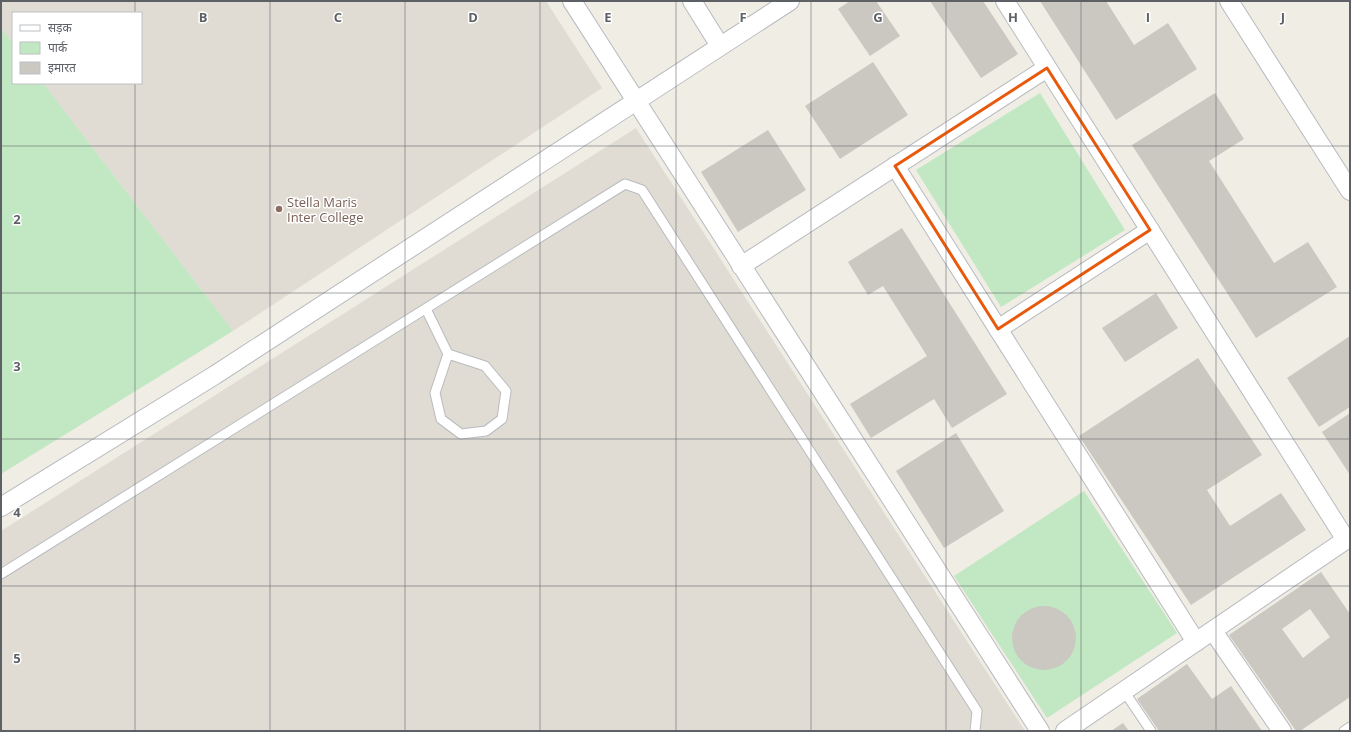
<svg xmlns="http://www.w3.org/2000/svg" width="1351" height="732" viewBox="0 0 1351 732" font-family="'Open Sans','Noto Sans Devanagari',sans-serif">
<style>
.education{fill:#e0dcd3}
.green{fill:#c1e8c2}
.building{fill:#cbc8c2;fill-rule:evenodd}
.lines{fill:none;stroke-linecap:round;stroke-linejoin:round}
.lane-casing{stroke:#b8bbbf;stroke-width:11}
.street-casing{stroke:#b8bbbf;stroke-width:20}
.lane{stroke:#fff;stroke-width:9}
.street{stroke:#fff;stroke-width:18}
.marked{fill:none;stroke:#e8590c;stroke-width:3;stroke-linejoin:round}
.grid{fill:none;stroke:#5d6166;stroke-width:1;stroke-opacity:0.55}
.education-dot{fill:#8d6e63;stroke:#fff;stroke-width:1.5}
.labels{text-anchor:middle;stroke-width:3;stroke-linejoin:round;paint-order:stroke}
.education-label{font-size:13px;fill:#785e54;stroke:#fff;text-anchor:start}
.grid-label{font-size:13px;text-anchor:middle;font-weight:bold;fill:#5d6166;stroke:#fff;stroke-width:3;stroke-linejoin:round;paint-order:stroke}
</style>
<rect width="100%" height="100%" fill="#f0ede5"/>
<g class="education">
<polygon points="1,1 546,1 602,88 233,331 43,83 141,83 141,13 13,13 13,44 1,28"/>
<polygon points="636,128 1025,731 1,731 1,531"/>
</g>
<g class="green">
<polygon points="1,28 13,44 13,83 43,83 233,331 1,474"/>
<polygon points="1040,93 1125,230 1001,307 916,170"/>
<polygon points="1084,491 1177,633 1047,718 954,576"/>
</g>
<g class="building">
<polygon points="850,1 876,1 900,36 870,56 838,9"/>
<polygon points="930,1 983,1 1018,54 981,78"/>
<polygon points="1040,1 1106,1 1134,45 1168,23 1197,69 1116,120"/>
<polygon points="873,62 908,115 840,159 805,106"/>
<polygon points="1215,93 1244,139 1209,161 1274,263 1308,242 1337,287 1256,338 1132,145"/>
<polygon points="768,130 806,190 738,232 701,172"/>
<polygon points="902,228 1007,394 952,428 934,399 871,438 850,404 927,356 883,286 868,295 848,262"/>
<polygon points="1156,293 1178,328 1125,362 1102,328"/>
<polygon points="1350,336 1350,407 1319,427 1287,378"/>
<polygon points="1198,358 1262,455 1207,490 1230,526 1281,493 1306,530 1191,605 1079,436"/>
<polygon points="1350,413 1350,475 1322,432"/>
<polygon points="956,433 1004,511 944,548 896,471"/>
<path d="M1321 572 1350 614V697L1300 731H1296L1229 635ZM1310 609 1330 637 1303 658 1282 629Z"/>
<circle cx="1044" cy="638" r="32"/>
<polygon points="1187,664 1212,699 1231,686 1262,731 1159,731 1137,699"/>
<polygon points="1123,723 1129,731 1111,731"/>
</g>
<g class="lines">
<defs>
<g id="lane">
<polyline points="426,309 448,354 485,366 506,391 502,419 486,431 461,434 441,419 435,393 448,354"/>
<polyline points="1,574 625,184 642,190 977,711 975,731"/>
<polyline points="1124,691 1151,731"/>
<polyline points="1344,731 1350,727"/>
</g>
<g id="street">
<polyline points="572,1 1040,731"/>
<polyline points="692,1 720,46"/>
<polyline points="1005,1 1346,540"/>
<polyline points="1229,1 1350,191"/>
<polyline points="895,166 1196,642"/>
<polyline points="741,266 1047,68"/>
<polyline points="998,329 1150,230"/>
<polyline points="1,507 215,375 790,1"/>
<polyline points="1213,631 1282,731"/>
<polyline points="1065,731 1350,537"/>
</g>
</defs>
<use href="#lane" class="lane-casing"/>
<use href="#street" class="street-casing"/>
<use href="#lane" class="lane"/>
<use href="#street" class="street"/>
</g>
<path class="marked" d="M1047 68 1150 230 998 329 895 166Z"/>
<path class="grid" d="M135 1V13M270 1V731M405 1V731M540 1V731M676 1V731M811 1V731M946 1V731M1081 1V731M1216 1V731M135 83V731M1 146H1350M1 293H1350M1 439H1350M1 586H1350"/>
<circle class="education-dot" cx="279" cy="209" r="4"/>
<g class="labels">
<g class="education-label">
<text x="287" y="207">Stella Maris<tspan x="287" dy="15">Inter College</tspan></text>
</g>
</g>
<g class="grid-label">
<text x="203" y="22">B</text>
<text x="338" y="22">C</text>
<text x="473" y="22">D</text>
<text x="608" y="22">E</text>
<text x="743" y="22">F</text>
<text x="878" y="22">G</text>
<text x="1013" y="22">H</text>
<text x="1148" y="22">I</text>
<text x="1283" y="22">J</text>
<text x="17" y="224">2</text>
<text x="17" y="371">3</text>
<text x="17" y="517">4</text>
<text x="17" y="663">5</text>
</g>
<rect width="1351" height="732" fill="none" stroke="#5d6166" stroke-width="4"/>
<rect x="12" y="12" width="130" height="72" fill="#ffffff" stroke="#bec0c2"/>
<rect x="20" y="25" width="20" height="6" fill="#ffffff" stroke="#bec0c2"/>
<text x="48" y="32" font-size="12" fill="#5d6166">सड़क</text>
<rect x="20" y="42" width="20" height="12" fill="#c1e8c2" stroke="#bec0c2"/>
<text x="48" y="52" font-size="12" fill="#5d6166">पार्क</text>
<rect x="20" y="62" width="20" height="12" fill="#cbc8c2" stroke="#bec0c2"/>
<text x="48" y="72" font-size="12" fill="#5d6166">इमारत</text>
</svg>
